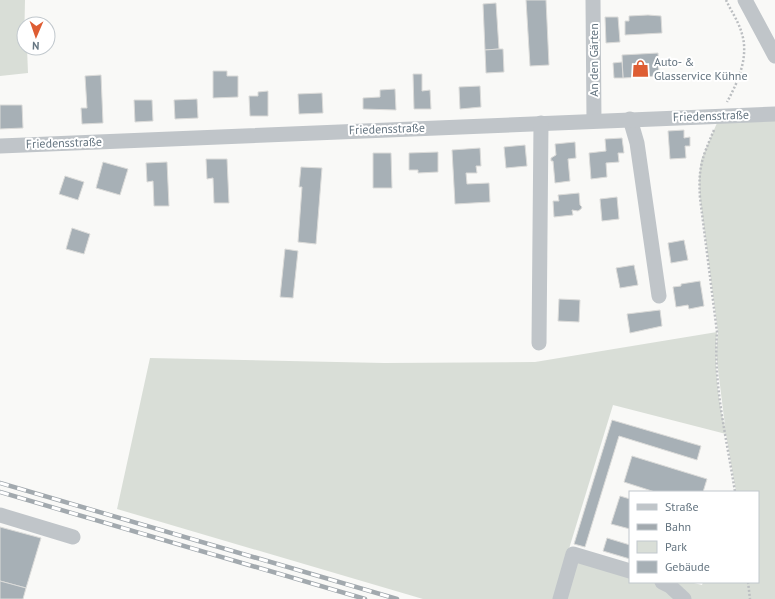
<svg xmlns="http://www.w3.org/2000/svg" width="775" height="599" viewBox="0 0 775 599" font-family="'PT Sans',sans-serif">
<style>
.green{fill:#d9ded7;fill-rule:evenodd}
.building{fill:#a7b0b6;stroke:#dbdbd9}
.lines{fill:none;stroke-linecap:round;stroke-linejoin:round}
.path{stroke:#bbbec1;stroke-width:2.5;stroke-dasharray:2 2;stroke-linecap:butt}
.minor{stroke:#c0c5c9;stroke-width:15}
.rail-casing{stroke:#a2a9ae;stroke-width:4.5}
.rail{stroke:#fff;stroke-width:3;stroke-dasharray:9;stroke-linecap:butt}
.labels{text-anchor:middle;stroke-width:4;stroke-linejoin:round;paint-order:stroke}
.street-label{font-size:12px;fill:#657581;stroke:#fff}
.poi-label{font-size:12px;fill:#657581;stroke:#fff;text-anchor:start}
</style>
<rect width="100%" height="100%" fill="#f9f9f7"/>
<g class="green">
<polygon points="0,0 25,0 24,48 27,48 28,73 0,76"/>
<path d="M775 115V599H423L117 509 150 358 384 363 535 362 717 332C714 359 717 401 725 426L716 353 718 332 700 197 699 178 701 160 720 116ZM613 405 726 434 736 492H758V582H703L702 585 690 582H630V571L568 552Z"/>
</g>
<g class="building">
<polygon points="526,0 546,0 549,65 530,66"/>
<polygon points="496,3 499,49 485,50 483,4"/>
<polygon points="648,15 661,16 662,33 625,35 625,21 629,21 629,16"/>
<polygon points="605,17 618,17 620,42 606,43"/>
<polygon points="499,49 503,49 504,72 486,73 485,50"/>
<polygon points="658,53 659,76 623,78 622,55"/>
<polygon points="622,62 623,78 614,78 613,63"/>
<polygon points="213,71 227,71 227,76 238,76 238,97 213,98"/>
<polygon points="413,74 422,74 422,91 430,90 431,109 414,109"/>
<polygon points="101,75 103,123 82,124 81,108 87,108 85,76"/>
<polygon points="480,86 481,107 460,109 459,87"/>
<polygon points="395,89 396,110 363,109 363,98 380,97 380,90"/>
<polygon points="268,91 268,116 250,116 249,96 258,96 258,92"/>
<polygon points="322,93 323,113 299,114 298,94"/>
<polygon points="197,99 198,118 175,119 174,100"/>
<polygon points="134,100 152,100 153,121 135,122"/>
<polygon points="0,105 22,105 23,128 0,129"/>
<polygon points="684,130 684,138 690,137 690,146 685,146 686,158 670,159 668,131"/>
<polygon points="622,138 624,153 618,153 619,162 606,163 607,177 591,179 589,153 606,151 605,139"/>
<polygon points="575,142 576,158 568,159 570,181 555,183 553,161 551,161 551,158 556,155 555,144"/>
<polygon points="525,145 527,166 506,168 504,147"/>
<polygon points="480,148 481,166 476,166 477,173 466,173 467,184 489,183 490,202 455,204 452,150"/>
<polygon points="438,152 438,172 418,173 418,170 409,170 409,153"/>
<polygon points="373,153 391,153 392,188 373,188"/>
<polygon points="206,159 227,159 229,203 214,203 213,178 207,179"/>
<polygon points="103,162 128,169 120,195 96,188"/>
<polygon points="167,162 169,206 154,206 153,181 147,182 146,163"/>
<polygon points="301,167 322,168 316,244 298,242 302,187 299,187"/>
<polygon points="65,176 84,182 78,200 59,194"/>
<polygon points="579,193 580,205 582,207 581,209 578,211 572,210 573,215 554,217 553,201 559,201 558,195"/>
<polygon points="617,197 619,219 602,221 600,199"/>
<polygon points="72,228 90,234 84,254 66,249"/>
<polygon points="684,240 688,260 671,263 668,243"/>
<polygon points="285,249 298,251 293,298 280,297"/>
<polygon points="634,265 638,285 620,288 616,268"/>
<polygon points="700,281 704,306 689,309 688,305 676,307 673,287 681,286 681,284"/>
<polygon points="559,299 580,300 579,322 558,321"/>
<polygon points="660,310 662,326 630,333 627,314"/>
<polygon points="612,420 701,446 697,460 619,436 585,547 574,544"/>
<polygon points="632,456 707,479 703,492 655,492 624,482"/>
<polygon points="620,496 630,499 630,529 611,524"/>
<polygon points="0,527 41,538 26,588 0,581"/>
<polygon points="607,538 630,545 630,559 603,551"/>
<polygon points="0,581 26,588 23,599 0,599"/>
</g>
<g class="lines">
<g class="path">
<path d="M726 0C731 11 739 22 742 34 749 57 738 82 727 102"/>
<path d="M714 130C702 158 698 167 700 198L717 332C713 385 727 440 735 492"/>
<polyline points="748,582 750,599"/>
</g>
<g class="minor">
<polyline points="593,0 594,120"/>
<polyline points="745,0 775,56"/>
<polyline points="630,119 637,143 659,296"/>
<polyline points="0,146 775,114"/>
<polyline points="539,343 541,123"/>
<polyline points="0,515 73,537"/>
<polyline points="662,582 670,586 684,599"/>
<polyline points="560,599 573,554 630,571"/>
</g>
<defs>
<g id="rail">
<polyline points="0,483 397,599"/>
<polyline points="0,492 365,599"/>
</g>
</defs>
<use href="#rail" class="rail-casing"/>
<use href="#rail" class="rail"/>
</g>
<defs>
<symbol id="shop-bare" viewBox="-9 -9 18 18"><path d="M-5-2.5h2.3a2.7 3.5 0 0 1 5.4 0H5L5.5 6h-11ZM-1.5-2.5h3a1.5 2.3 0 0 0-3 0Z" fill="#de5d33" stroke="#fff" stroke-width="2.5" paint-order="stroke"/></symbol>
</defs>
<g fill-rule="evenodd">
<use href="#shop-bare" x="628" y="56" width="25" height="25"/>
</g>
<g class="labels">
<g class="street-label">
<text transform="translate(594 60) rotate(-90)" y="4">An den Gärten</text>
<text transform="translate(711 116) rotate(-2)" y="4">Friedensstraße</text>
<text transform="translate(387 129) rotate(-2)" y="4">Friedensstraße</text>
<text transform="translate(64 143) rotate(-2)" y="4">Friedensstraße</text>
</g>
<g class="poi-label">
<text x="654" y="66">Auto- &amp;<tspan x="654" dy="14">Glasservice Kühne</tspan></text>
</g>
</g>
<rect x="629" y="491" width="130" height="92" fill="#ffffff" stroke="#c1c8cd"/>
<rect x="637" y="504" width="20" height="6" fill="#c0c5c9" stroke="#c1c8cd"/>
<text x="665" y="511" font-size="12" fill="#657581">Straße</text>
<rect x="637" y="524" width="20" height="6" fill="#a2a9ae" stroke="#c1c8cd"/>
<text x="665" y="531" font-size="12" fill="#657581">Bahn</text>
<rect x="637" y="541" width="20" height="12" fill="#d9ded7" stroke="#c1c8cd"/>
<text x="665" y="551" font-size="12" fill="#657581">Park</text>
<rect x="637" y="561" width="20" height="12" fill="#a7b0b6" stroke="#c1c8cd"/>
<text x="665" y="571" font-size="12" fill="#657581">Gebäude</text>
<g transform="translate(36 36) rotate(182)"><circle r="19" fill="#ffffff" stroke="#c1c8cd"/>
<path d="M0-3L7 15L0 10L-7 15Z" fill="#de5d33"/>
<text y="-6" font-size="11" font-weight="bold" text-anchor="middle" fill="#657581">N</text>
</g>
</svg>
